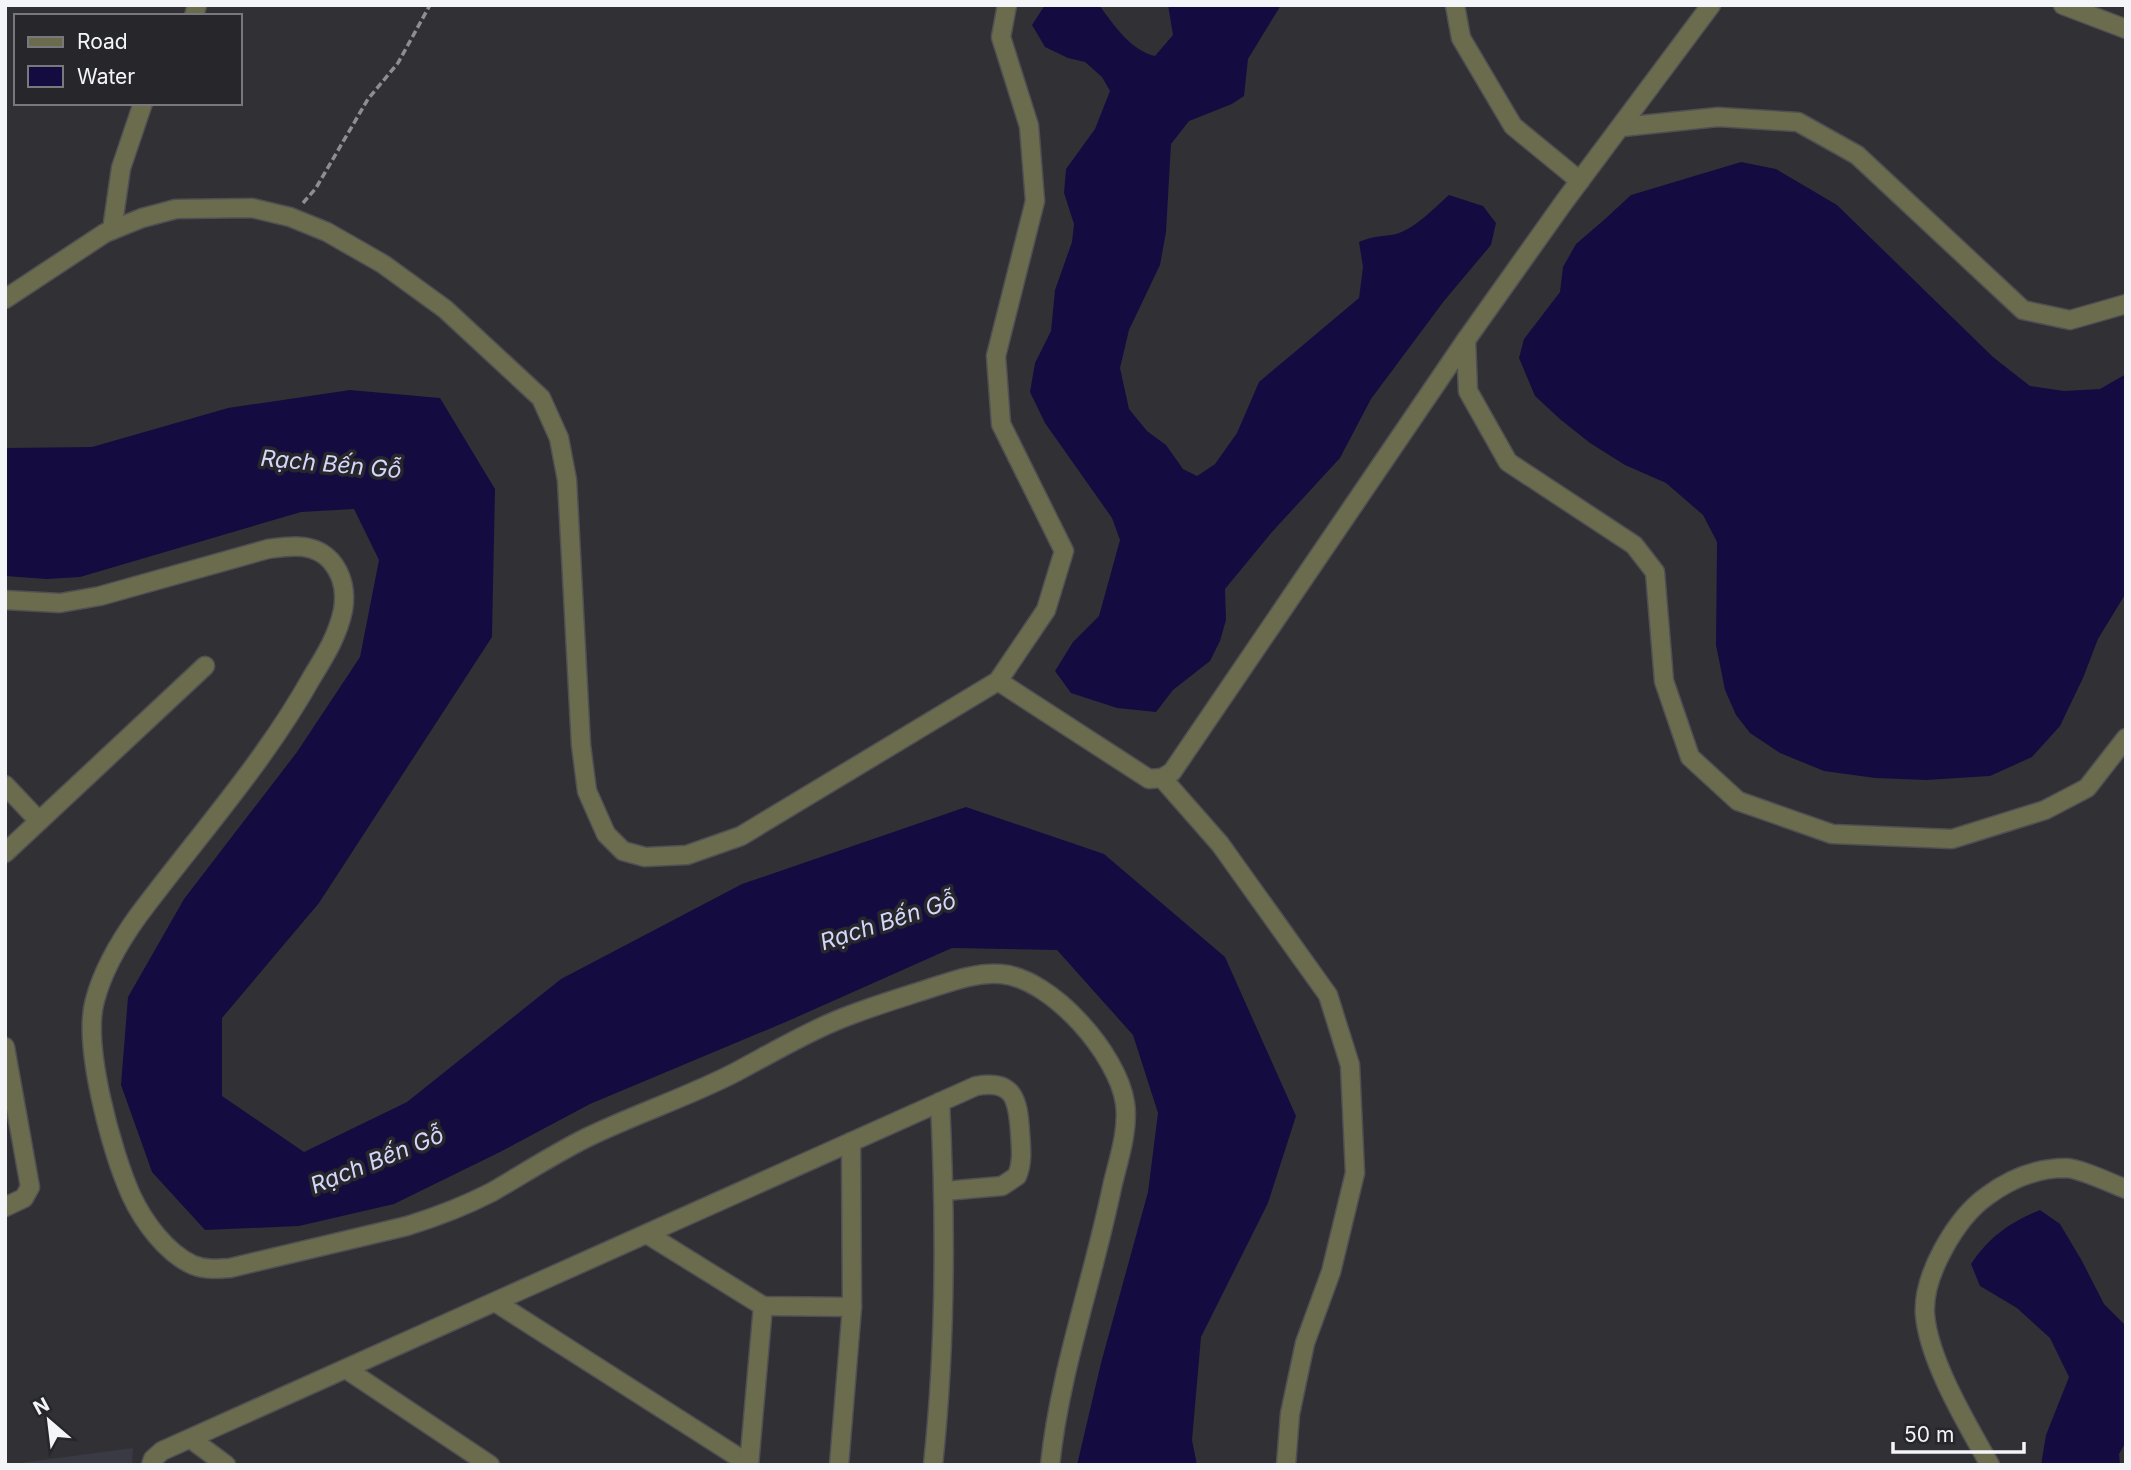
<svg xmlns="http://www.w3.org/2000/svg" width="2131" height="1470" viewBox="0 0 2131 1470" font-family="Inter,sans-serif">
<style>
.built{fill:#393a44}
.water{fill:#140c41}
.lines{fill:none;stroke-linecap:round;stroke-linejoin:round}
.minor-casing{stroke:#505054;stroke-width:21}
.path{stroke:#8d8e91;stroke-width:3.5;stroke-dasharray:7 3.5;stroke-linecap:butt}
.minor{stroke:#6b6b4e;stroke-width:18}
.labels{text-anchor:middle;stroke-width:7;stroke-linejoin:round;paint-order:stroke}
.water-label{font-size:23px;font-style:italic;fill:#d4d7fc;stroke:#27272b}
</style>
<rect width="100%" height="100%" fill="#313135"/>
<polygon class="built" points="133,1448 132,1465 5,1465"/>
<g class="water">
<path d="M1045 5H1099C1114 25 1130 50 1155 56L1173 35 1168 5H1281L1248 59 1244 96 1232 104 1189 121 1171 144 1166 232 1160 265 1129 330 1120 368 1129 409 1147 431 1166 445 1183 469 1197 476 1215 464 1237 433 1259 382 1359 298 1363 267 1359 242C1375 235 1382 237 1396 234 1416 228 1434 208 1449 195L1483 206 1496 223 1491 245 1444 301 1371 399 1340 458 1272 532 1225 589 1226 620 1220 641 1210 661 1173 690 1156 712 1117 708 1071 693 1055 671 1073 642 1099 616 1120 540 1112 518 1045 423 1030 392 1035 363 1051 331 1055 290 1072 242 1074 224 1064 193 1066 169 1095 129 1110 91 1102 77 1085 62 1068 58 1045 47 1032 25Z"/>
<polygon points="1741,162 1776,169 1837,205 1993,357 2030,386 2064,391 2100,389 2126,374 2126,593 2098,639 2083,678 2060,726 2032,757 1990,776 1926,780 1875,778 1824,771 1780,753 1750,733 1736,715 1725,690 1716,645 1717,542 1703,515 1666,483 1625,465 1590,443 1561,420 1535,396 1519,358 1524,339 1560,292 1563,267 1576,244 1605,219 1631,195"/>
<polygon points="350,390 440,398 495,489 492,637 319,903 222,1018 222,1096 304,1152 407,1102 561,979 742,884 966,807 1104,854 1225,957 1296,1116 1268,1203 1201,1337 1192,1440 1197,1465 1077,1465 1101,1363 1148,1192 1158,1113 1133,1035 1057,950 952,948 788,1021 590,1104 500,1152 394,1204 299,1226 205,1230 152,1172 121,1085 128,997 184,899 297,752 360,657 379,560 354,509 301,512 80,577 47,579 5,576 5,448 92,447 228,408"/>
<path d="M2040 1210 2060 1224 2082 1261 2104 1304 2126 1326V1442L2119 1454 2120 1465H2041L2046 1435 2069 1377 2050 1338 2017 1308 1980 1286 1971 1264C1989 1237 2010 1222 2040 1210Z"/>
</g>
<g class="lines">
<defs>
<g id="minor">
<polyline points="1455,5 1461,38 1513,126 1580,181"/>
<polyline points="2063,5 2126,29"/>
<polyline points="194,16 197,5"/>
<polyline points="1622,127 1718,117 1798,122 1857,155 2023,310 2070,320 2126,304"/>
<polyline points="112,230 121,168 143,103"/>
<polyline points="5,299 105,233 142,218 176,209 252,208 290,217 327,232 383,264 445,309 541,398 559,438 567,480 581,745 587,791 606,834 623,851 645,857 687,855 741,836 998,681 1046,610 1064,551 1001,424 996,356 1035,201 1029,126 1001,37 1007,5"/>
<polyline points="1466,340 1468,391 1508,462 1634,545 1655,572 1664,681 1690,757 1738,801 1832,834 1952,839 2045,810 2087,788 2126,738"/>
<path d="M5 600 60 603 100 596 268 549C290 546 314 542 331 561 343 575 346 593 343 610 338 635 325 656 312 677 264 763 197 837 138 916 120 941 103 970 95 1000 82 1045 112 1152 131 1195 143 1221 166 1253 193 1265 205 1270 218 1269 230 1268L407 1226C436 1217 465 1206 492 1192 523 1174 554 1154 586 1138 635 1114 688 1097 736 1072 768 1055 800 1036 833 1022 863 1009 894 1000 925 990 950 982 975 972 1001 974 1052 978 1118 1055 1125 1103 1129 1130 1118 1161 1112 1187 1093 1280 1060 1370 1050 1465"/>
<polyline points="998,681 1149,779 1162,778 1172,772 1466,340 1564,202 1711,5"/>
<polyline points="1162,778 1220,844 1328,995 1350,1065 1355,1173 1331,1272 1305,1343 1290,1414 1286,1465"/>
<polyline points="5,785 39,821"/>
<polyline points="5,853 205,666"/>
<polyline points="5,1047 30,1187 24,1198 5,1207"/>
<polyline points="647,1234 763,1306 852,1307"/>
<polyline points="495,1302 749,1464"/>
<polyline points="346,1369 490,1465"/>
<polyline points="191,1439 226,1465"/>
<path d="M151 1465 153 1459 162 1451 976 1086C1014 1079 1018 1100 1020 1132 1021 1148 1023 1162 1017 1176L1002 1186 945 1191"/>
<polyline points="749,1465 763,1306"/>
<polyline points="839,1465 852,1307 851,1142"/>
<path d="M933 1465C946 1344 946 1224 940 1102"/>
<path d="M1990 1465C1967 1424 1929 1361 1925 1315 1922 1276 1956 1218 1987 1196 2010 1179 2037 1168 2066 1168 2082 1169 2110 1183 2126 1189"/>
</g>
</defs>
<use href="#minor" class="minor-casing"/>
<polyline class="path" points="303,203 316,188 368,99 398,63 430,5"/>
<use href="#minor" class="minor"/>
</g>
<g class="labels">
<g class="water-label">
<text transform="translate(331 464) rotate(5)" y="8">Rạch Bến Gỗ</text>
<text transform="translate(888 921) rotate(-18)" y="8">Rạch Bến Gỗ</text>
<text transform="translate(377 1160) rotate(-22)" y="8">Rạch Bến Gỗ</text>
</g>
</g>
<rect width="2131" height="1470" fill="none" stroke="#f4f5f8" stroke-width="14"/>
<rect x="14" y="14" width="228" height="91" fill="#27272b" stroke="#79797d" stroke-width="2"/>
<rect x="28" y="37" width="35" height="10" fill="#6b6b4e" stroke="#79797d" stroke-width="2"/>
<text x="77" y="49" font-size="21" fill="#f4f5f8">Road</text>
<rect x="28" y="66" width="35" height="21" fill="#140c41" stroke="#79797d" stroke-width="2"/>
<text x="77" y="84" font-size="21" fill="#f4f5f8">Water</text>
<g transform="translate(49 1421) rotate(332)" stroke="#27272b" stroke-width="5" paint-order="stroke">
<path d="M0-5L12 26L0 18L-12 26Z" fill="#f4f5f8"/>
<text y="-10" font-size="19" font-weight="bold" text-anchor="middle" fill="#f4f5f8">N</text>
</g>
<path d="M1893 1442v10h131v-10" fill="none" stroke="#f4f5f8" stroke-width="3.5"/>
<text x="1904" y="1442" font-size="21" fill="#f4f5f8" stroke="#27272b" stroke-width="5" paint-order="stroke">50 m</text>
</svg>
